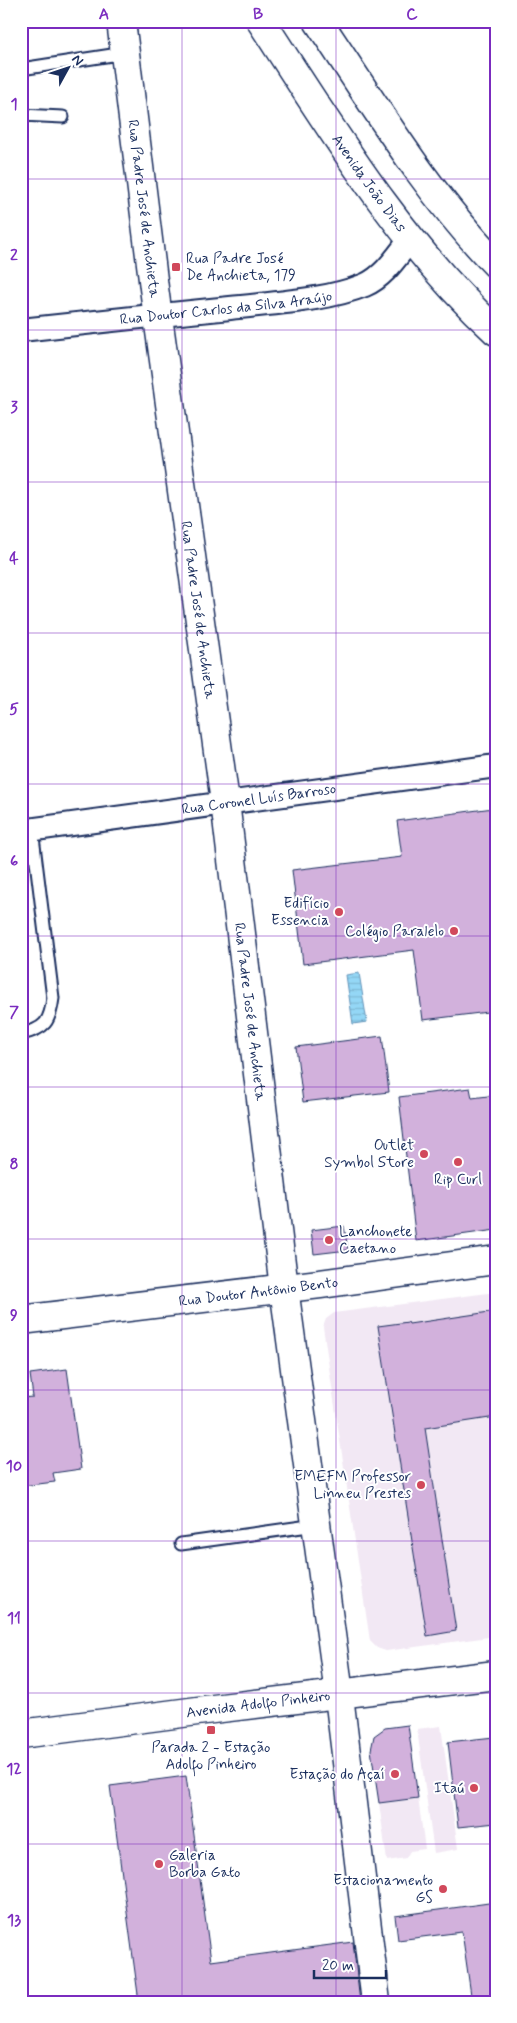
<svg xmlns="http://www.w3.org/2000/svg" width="517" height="2023" viewBox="0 0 517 2023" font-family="Mynerve,sans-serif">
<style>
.built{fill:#f2e8f4}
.water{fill:url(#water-rules);stroke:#6494b9}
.building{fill:#d2b1dc;stroke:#1b2f5e}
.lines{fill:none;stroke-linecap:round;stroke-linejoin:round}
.service-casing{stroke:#1b2f5e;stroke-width:15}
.minor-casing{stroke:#1b2f5e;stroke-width:26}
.tertiary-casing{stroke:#1b2f5e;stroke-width:31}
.primary-casing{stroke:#1b2f5e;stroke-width:31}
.service{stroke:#fff;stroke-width:11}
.minor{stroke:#fff;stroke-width:22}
.tertiary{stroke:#fff;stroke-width:28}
.primary{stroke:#fff;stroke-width:28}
.grid{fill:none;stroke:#7b2cbf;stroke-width:1;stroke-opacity:0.55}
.poi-dot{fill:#d1495b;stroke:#fff;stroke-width:2}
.labels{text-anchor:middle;stroke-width:4;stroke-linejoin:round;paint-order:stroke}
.street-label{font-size:15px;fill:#1b2f5e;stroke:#fff}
.poi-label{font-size:15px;fill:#1b2f5e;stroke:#fff;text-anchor:end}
.neatline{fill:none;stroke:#7b2cbf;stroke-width:2}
.grid-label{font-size:16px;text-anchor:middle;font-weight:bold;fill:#7b2cbf}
</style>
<defs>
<pattern id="water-rules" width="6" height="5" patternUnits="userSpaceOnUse" patternTransform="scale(1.25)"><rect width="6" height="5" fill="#94d7f6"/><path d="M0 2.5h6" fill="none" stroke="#7fb9d5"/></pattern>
</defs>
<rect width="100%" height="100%" fill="#fff"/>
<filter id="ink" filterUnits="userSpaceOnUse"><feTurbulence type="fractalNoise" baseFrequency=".02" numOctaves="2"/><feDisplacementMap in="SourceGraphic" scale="10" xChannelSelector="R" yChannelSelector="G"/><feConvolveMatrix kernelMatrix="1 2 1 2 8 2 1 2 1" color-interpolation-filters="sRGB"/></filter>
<g filter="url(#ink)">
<g class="built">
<polygon points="496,1292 496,1636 386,1651 377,1648 370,1641 323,1327 326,1319 334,1313"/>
<polygon points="441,1726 458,1849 434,1853 417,1729"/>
<polygon points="418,1798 425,1849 410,1851 406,1858 387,1861 379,1803"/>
</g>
<polygon class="water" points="359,973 367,1022 353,1024 346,975"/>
<g class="building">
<polygon points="493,808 496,824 496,1011 423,1020 414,950 303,964 292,870 402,857 397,821"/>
<polygon points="382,1036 389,1092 303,1102 296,1047"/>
<polygon points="470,1088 472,1098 496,1095 496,1230 416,1241 399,1097"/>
<polygon points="344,1226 348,1250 314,1254 311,1230"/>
<polygon points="496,1311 496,1417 425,1428 456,1631 427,1636 378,1326 408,1322 409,1324"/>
<polygon points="67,1369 81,1469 53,1473 55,1482 21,1486 21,1398 33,1397 30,1374"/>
<polygon points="408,1725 418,1798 379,1803 371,1750 374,1736 385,1728"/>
<polygon points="494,1737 496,1753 496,1823 458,1827 448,1742"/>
<polygon points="186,1776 211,1961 353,1942 360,2002 139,2002 110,1786"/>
<polygon points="496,1902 496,2002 472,2002 462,1932 398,1940 395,1916"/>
</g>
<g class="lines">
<defs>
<g id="service">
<polyline points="21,69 125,53"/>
<polyline points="21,115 63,117"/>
<path d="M21 1034C45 1029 50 1022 53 998L32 829"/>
<polyline points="181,1544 316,1525"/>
</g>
<g id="minor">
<path id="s1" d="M21 330C91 322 160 315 230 308 272 303 325 301 365 285 385 276 397 256 410 240"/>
<path id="s2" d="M21 831 496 766"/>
</g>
<g id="tertiary">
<path id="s3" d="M121 21 154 288 225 802 284 1288 336 1671 376 2002"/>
<path id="s4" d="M21 1320 320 1284 496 1260"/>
</g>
<g id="primary">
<path id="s5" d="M261 21C332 130 400 243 496 331"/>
<path d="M318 21C374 104 426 192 496 264"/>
<path id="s6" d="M21 1734 213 1709 496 1675"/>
</g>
</defs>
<use href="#service" class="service-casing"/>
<use href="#minor" class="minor-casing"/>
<use href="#tertiary" class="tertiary-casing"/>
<use href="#primary" class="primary-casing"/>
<use href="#service" class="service"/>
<use href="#minor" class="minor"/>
<use href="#tertiary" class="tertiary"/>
<use href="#primary" class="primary"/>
</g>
</g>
<path class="grid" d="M182 21V2002M336 21V2002M21 179H496M21 330H496M21 482H496M21 633H496M21 784H496M21 936H496M21 1087H496M21 1239H496M21 1390H496M21 1541H496M21 1693H496M21 1844H496"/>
<g class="poi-dot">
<rect x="171" y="262" width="10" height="10" rx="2.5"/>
<circle cx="339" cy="912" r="5"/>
<circle cx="454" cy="931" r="5"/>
<circle cx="424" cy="1154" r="5"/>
<circle cx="458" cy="1162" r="5"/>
<circle cx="329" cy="1240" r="5"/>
<circle cx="421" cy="1485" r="5"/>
<rect x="206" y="1725" width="10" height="10" rx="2.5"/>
<circle cx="395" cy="1774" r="5"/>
<circle cx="474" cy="1788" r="5"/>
<circle cx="159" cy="1864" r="5"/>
<circle cx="443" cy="1889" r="5"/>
</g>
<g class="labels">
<g class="street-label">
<text dy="5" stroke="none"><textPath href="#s5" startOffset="195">Avenida João Dias</textPath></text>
<text dy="5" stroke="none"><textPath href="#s3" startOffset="189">Rua Padre José de Anchieta</textPath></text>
<text dy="5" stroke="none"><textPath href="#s1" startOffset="206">Rua Doutor Carlos da Silva Araújo</textPath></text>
<text dy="5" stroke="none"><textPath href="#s3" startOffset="594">Rua Padre José de Anchieta</textPath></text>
<text dy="5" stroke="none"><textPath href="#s2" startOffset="240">Rua Coronel Luís Barroso</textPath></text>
<text dy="5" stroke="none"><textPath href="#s3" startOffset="999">Rua Padre José de Anchieta</textPath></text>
<text dy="5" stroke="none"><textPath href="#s4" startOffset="239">Rua Doutor Antônio Bento</textPath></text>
<text dy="5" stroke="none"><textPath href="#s6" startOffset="239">Avenida Adolfo Pinheiro</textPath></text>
</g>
<g class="poi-label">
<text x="186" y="263" text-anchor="start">Rua Padre José<tspan x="186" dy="17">De Anchieta, 179</tspan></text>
<text x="329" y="908">Edifício<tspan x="329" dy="17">Essencia</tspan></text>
<text x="444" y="936">Colégio Paralelo</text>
<text x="414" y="1150">Outlet<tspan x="414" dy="17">Symbol Store</tspan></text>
<text x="458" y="1184" text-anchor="middle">Rip Curl</text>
<text x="339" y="1236" text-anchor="start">Lanchonete<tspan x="339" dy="17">Caetano</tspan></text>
<text x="411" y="1481">EMEFM Professor<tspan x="411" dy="17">Linneu Prestes</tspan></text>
<text x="211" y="1752" text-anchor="middle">Parada 2 - Estação<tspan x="211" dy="17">Adolfo Pinheiro</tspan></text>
<text x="385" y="1779">Estação do Açaí</text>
<text x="464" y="1793">Itaú</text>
<text x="169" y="1860" text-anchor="start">Galeria<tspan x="169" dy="17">Borba Gato</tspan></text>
<text x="433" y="1885">Estacionamento<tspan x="433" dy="17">GS</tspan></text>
</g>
</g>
<rect width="517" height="2023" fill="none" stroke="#fff" stroke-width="55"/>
<g transform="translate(68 68) rotate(50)" stroke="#ffffff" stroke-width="4" paint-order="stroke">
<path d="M0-4L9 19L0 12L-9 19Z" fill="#1b2f5e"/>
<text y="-8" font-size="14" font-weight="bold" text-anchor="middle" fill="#1b2f5e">N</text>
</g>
<path d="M314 1970v8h72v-8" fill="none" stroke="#1b2f5e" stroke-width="2.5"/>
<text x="322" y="1970" font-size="15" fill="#1b2f5e" stroke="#ffffff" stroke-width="4" paint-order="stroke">20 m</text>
<rect x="28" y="28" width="462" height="1968" class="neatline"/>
<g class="grid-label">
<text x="104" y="19">A</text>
<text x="258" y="19">B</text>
<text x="412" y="19">C</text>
<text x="14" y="109">1</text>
<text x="14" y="260">2</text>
<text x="14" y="412">3</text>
<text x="14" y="563">4</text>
<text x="14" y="714">5</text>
<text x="14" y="866">6</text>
<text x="14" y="1017">7</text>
<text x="14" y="1169">8</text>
<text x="14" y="1320">9</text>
<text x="14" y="1471">10</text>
<text x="14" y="1623">11</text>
<text x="14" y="1774">12</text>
<text x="14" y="1925">13</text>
</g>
</svg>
